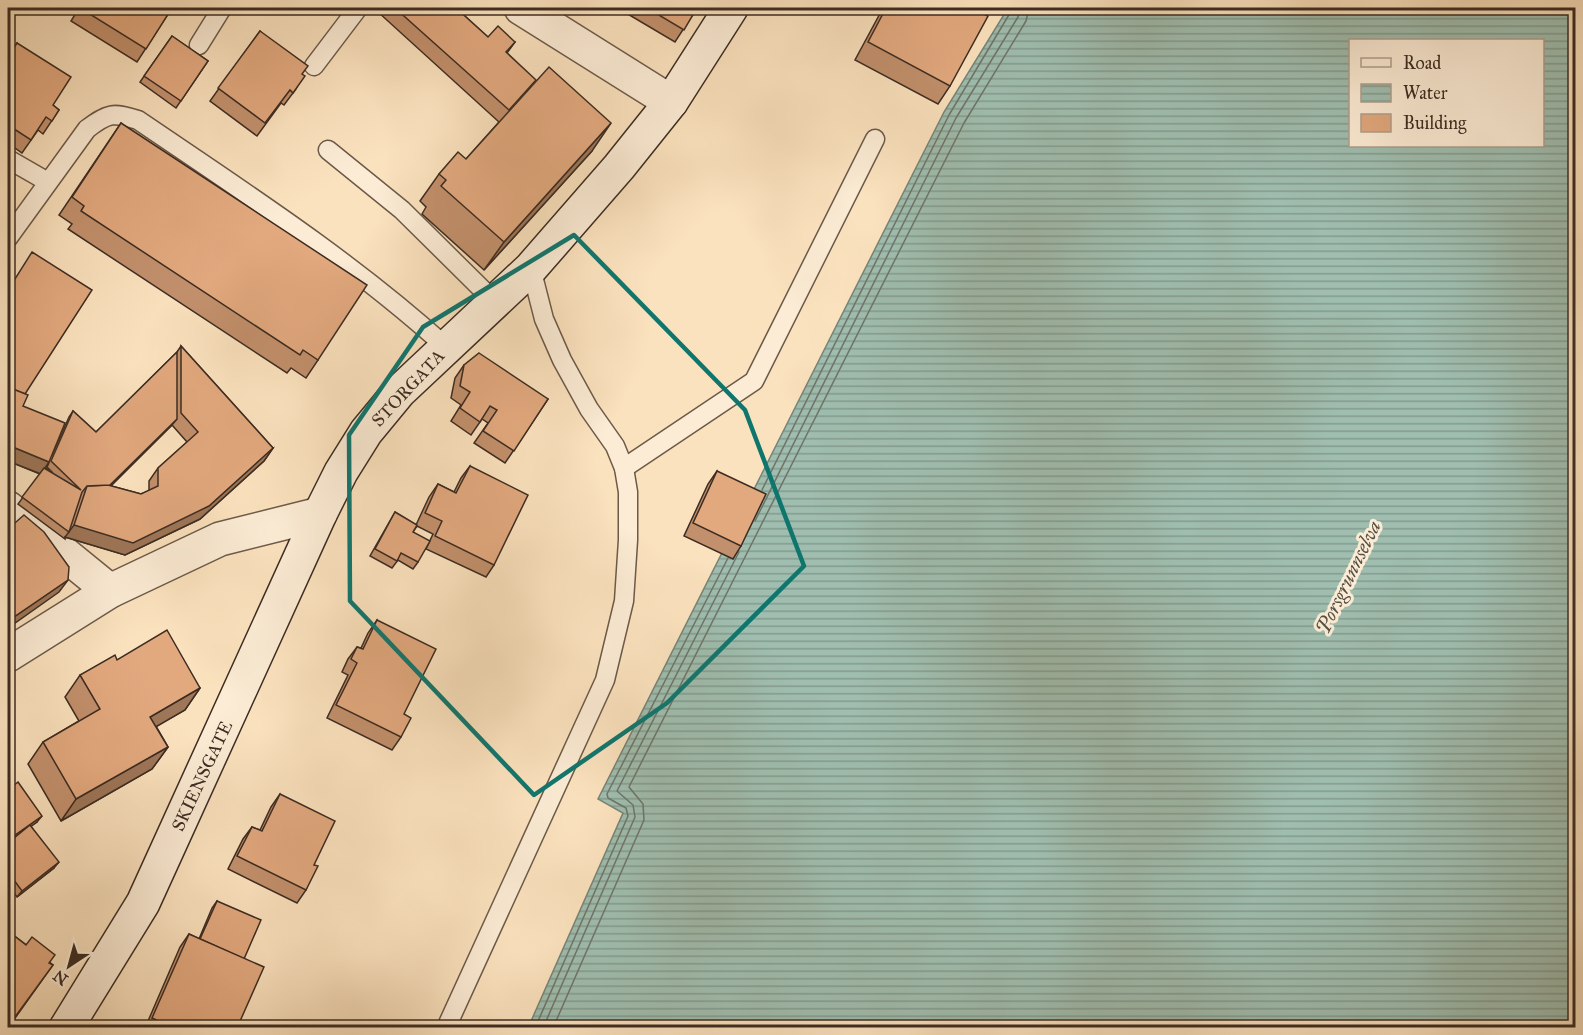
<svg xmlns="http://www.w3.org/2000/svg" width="1583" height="1035" viewBox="0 0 1583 1035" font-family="'IM FELL Great Primer',serif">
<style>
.water{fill:url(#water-rules);stroke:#778477;stroke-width:1.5;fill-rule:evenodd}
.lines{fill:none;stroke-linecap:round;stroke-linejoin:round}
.shore{stroke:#6e7568;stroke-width:1.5}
.lane-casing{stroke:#6c5a49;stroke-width:21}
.street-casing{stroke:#6c5a49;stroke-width:36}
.secondary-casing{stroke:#3c2c22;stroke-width:36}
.lane{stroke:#fcecd5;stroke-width:18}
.street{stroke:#fcecd5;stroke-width:33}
.secondary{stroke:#fcecd5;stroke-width:33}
.wall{fill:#c2906c;stroke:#3c2c22;stroke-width:1.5;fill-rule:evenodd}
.shaded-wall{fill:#9e7658;stroke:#3c2c22;stroke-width:1.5}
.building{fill:#e2a87e;stroke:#3c2c22;stroke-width:1.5}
.marked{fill:none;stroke:#0f766e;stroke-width:4.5;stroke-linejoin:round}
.labels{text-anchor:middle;stroke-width:6;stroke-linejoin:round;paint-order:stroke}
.street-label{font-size:18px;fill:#3c2c22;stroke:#fcecd5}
.water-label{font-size:20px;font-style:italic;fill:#555045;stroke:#fcecd5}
</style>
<defs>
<pattern id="water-rules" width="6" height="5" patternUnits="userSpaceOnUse" patternTransform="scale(1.5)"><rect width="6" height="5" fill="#9fbeaf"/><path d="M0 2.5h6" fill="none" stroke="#839b8e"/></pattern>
</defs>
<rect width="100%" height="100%" fill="#fbe2be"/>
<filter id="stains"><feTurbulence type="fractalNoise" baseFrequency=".00333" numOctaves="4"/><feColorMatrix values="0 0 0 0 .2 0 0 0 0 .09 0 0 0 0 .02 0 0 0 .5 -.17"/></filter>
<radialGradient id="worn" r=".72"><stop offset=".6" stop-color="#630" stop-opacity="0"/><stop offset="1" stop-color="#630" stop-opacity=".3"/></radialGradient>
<path class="water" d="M1008 8H1575V1027L528 1028 623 813 598 799 944 112ZM1350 40H1542V146H1350Z"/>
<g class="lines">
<g class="shore">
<polyline points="762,490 949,115 1013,8"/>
<polyline points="755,521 956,118 1018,17 1020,8"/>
<polyline points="535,1028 628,816 626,808 608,798 607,794 728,558"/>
<polyline points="543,1028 635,817 633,805 617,791 739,552"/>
<polyline points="553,1028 644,820 643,804 629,787 964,123 1026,21 1029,8"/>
</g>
<defs>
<g id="lane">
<polyline points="199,45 222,8"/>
<polyline points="314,66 358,8"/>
<polyline points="328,150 402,210 495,302"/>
<polyline points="8,159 48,182"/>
<path d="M8 238 87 129C108 113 113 112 138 120 244 192 351 261 446 347"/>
<polyline points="624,468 754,381 875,139"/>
<polyline points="446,1028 605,680 624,601 628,540 628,492 624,468 615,446 589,409 562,360 544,319 531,268"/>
</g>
<g id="street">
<polyline points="521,8 671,102"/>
<polyline points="8,508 110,591"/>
<polyline points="8,655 110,591 220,539 320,514"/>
</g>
<polyline id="secondary" points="66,1028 143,903 320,514 341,472 366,432 399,392 531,268 619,167 671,102 731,8"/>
</defs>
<use href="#lane" class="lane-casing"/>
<use href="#street" class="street-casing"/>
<use href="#secondary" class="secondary-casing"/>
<use href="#lane" class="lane"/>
<use href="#street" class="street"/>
<use href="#secondary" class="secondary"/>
</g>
<g class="wall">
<polygon points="79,8 172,8 137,62 71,21"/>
<polygon points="381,8 456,8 488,37 515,42 507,53 592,151 484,270 422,214 426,207 420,201 439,174 466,159 499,122 378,12"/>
<polygon points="623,8 697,8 675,42 621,10"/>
<polygon points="883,8 971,8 950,86 938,104 855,60"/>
<polygon points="260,31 302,74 296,89 284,105 281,103 257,136 210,101"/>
<polygon points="172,36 208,61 176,108 140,82"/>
<polygon points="17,43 53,105 59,110 43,134 38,130 22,153 8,143 8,56"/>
<polygon points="121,123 318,360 306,378 291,368 287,373 68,229 72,224 59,215"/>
<path d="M8 289 25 394 23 406 52 455 69 417 73 411 96 432 177 352 181 346 273 448 264 461 200 519 125 555 65 537V539L18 504 40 474 8 461ZM172 425 187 442 158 468 149 481V491L141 494 111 486ZM49 463 47 467 53 473 45 468Z"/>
<polygon points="464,365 548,399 505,463 474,443 488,423 482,419 471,435 451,421 461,405 451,398 455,378"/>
<polygon points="470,466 494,565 486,577 426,549 433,534 417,526 413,532 418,562 413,569 398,560 392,568 370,556 395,512 416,525 429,497 438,484 454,492 461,478"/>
<polygon points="717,471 741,546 733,559 684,536 708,484"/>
<polygon points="377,620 404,714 401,737 392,750 327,718 348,675 342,672 348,659 357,647 361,648 368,633"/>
<polygon points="117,660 200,688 185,710 156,726 168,747 152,769 61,821 28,764 43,742 79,721 65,697 80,675"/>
<polygon points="8,790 37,822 31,826 54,868 17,897 8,885"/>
<polygon points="280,794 314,865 306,890 297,903 228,869 243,839 252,827 260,830 271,807"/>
<polygon points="217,901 244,959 237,1028 145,1028 180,947 189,934 199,939 212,908"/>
<polygon points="8,931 53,965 8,1028"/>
</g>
<g class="shaded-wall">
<polygon points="611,123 592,151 484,270 504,242"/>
<polygon points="177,419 172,425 99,497 85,492"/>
<polygon points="8,445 49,462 41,474 8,461"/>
<polygon points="273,448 264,461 200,519 125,555 65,537 74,525"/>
<polygon points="68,580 59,592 8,628 8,621"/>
<polygon points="200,688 185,710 135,739 150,717"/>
<polygon points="168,747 152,769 61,821 76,799"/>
<polygon points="42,816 37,822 8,843 8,840"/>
<polygon points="59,862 54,868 17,897 22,891"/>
</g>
<g class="building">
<polygon points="80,8 172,8 146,49"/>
<polygon points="395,8 456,8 488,37 498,26 515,42 506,52 536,80 509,110"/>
<polygon points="647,8 697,8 684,30"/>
<polygon points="886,8 971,8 988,16 950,86 868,42"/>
<polygon points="260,31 308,66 302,74 305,76 293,93 290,90 265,123 218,88"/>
<polygon points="172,36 208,61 181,101 144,76"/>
<polygon points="17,43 71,77 53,105 59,110 52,121 46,117 31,140 8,125 8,57"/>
<polygon points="549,67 611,123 504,242 441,186 446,180 439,174 458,152 466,159"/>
<polygon points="121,123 367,285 318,360 303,350 300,355 81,211 84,206 72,197"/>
<polygon points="32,252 92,290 25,394 17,391 8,384 8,356 13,348 8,345 8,290"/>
<polygon points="181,346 273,448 209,506 133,543 74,525 87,486 108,485 141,494 158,486 158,468 198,432 181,413"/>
<polygon points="177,352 177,419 110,485 87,486 82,492 69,532 22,497 44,468 81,490 51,461 73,411 96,432"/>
<polygon points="479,353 548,399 514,451 483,431 497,410 490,406 480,422 460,408 470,392 460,386 464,365"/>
<polygon points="8,387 28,395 23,406 65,423 49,462 8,445"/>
<polygon points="470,466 528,495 494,565 435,536 442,521 425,513 438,484 456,493"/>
<polygon points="717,471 766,494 741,546 693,523"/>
<polygon points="395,512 417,525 413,532 430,541 418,562 401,553 397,561 375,549"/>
<polygon points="24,515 44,532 69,567 68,580 8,621 8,529"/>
<polygon points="377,620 436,649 404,714 411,718 401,737 336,705 357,663 351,659 357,647 363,649"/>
<polygon points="167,630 200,688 150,717 168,747 76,799 43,742 100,709 80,675 115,655 117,660"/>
<polygon points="18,782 42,816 8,840 8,790"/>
<polygon points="280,794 335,821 314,865 318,866 306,890 237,856 252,827 262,831"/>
<polygon points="30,825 59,862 22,891 8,872 8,843"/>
<polygon points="217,901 261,920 244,959 200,939"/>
<polygon points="8,931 26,945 32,937 55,955 49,963 53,965 12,1021 8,1018"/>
<polygon points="189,934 264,967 237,1028 167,1028 168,1025 152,1018"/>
</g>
<path class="marked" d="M574 235 745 410 804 566 667 703 534 795 350 601 349 435 423 327Z"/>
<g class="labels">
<g class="street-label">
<text transform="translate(408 388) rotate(-47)" y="6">STORGATA</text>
<text transform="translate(202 776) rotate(-65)" y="6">SKIENSGATE</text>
</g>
<g class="water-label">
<text transform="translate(1348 577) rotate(-64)" y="7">Porsgrunnselva</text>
</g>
</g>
<rect width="1583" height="1035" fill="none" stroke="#fbe2be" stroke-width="30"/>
<rect x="9" y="9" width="1565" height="1017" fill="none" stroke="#3c2c22" stroke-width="3"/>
<rect x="15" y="15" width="1553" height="1005" fill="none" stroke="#3c2c22" stroke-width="1.5"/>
<rect x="1349" y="39" width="195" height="108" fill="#fcecd5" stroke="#af9f8d" stroke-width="1.5"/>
<rect x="1361" y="58" width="30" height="9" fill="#fcecd5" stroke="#af9f8d" stroke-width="1.5"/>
<text x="1403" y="69" font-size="18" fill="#3c2c22">Road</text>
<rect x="1361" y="84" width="30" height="18" fill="url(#water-rules)" stroke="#af9f8d" stroke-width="1.5"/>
<text x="1403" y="99" font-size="18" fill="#3c2c22">Water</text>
<rect x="1361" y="114" width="30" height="18" fill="#e2a87e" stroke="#af9f8d" stroke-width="1.5"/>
<text x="1403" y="129" font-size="18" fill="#3c2c22">Building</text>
<g transform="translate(69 966) rotate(216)" stroke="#fcecd5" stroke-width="4.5" paint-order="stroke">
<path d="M0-4.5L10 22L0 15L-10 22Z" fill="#3c2c22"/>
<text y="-9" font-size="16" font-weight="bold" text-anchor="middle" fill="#3c2c22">N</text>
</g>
<rect width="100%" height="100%" filter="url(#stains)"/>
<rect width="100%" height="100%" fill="url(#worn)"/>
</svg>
